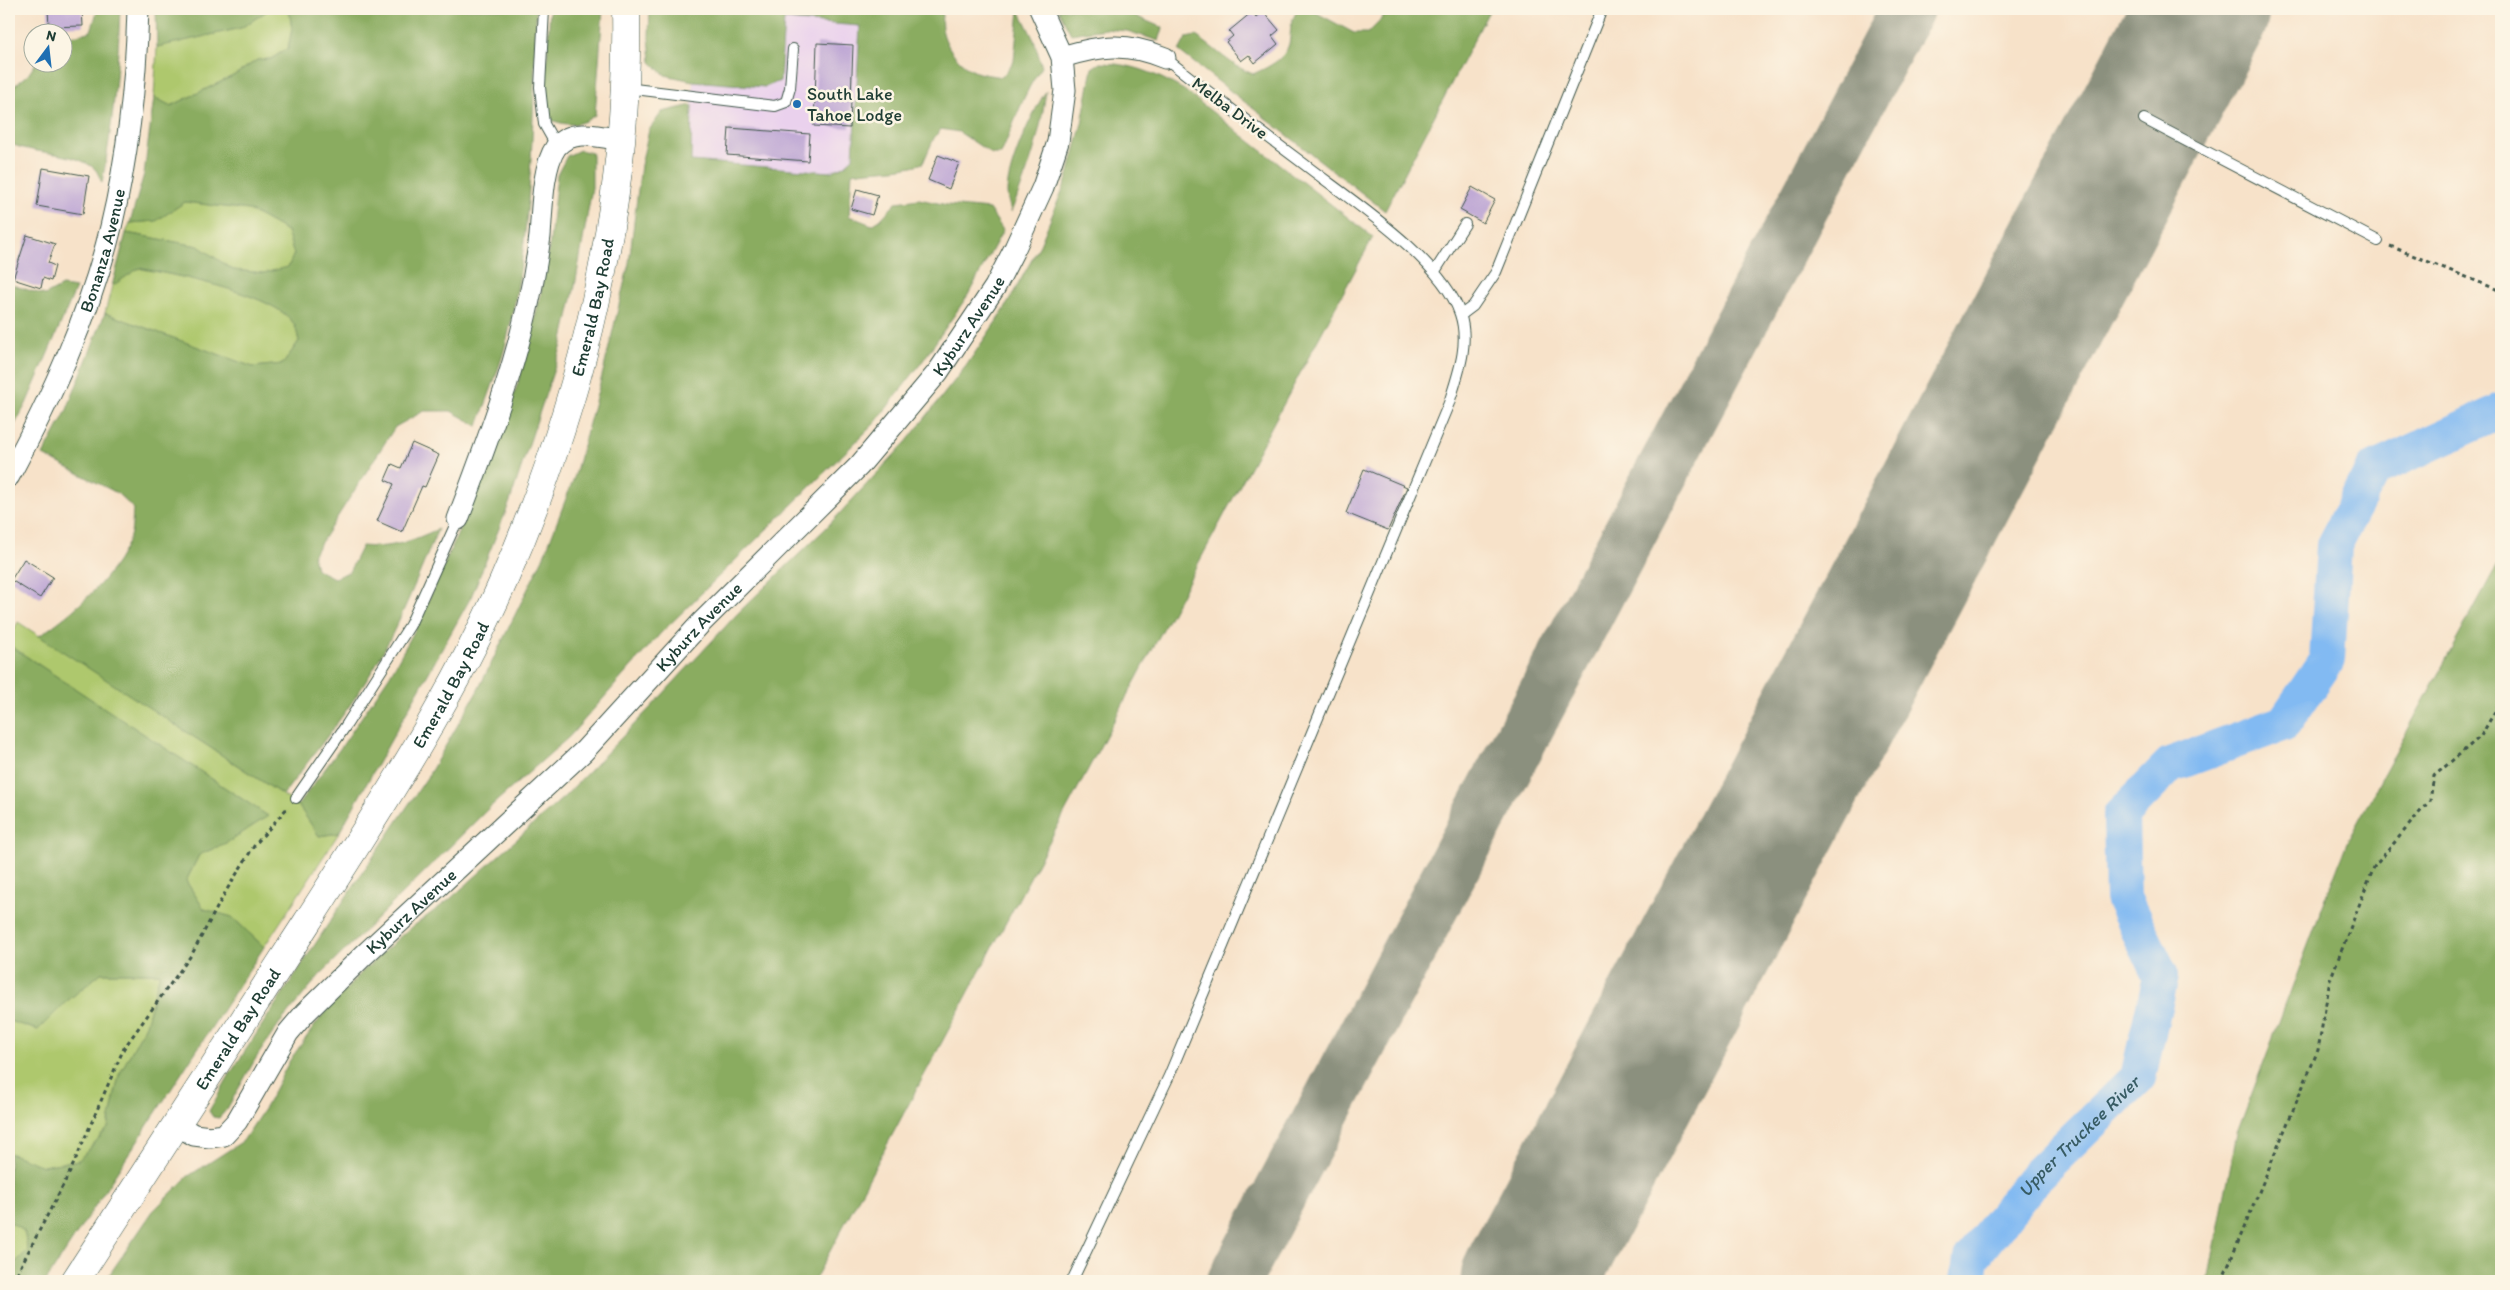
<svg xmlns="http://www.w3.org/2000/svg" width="2510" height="1290" viewBox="0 0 2510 1290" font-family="Itim,sans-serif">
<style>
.built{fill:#ead1ed}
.green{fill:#aec86d;stroke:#668250}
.forest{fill:#8aac60;stroke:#54744a}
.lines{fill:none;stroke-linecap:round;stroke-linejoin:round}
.river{stroke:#82baf2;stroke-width:36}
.taxiway{stroke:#8b907e;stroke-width:54}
.runway{stroke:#8b907e;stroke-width:135}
.building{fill:#bca4d4}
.service-casing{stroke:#3f564a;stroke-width:12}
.minor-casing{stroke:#3f564a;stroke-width:23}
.trunk-casing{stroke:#3f564a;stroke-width:29}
.path{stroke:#3f564a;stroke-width:3;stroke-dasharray:4 4;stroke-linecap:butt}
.service{stroke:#fff;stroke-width:10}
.minor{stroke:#fff;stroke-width:21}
.trunk{stroke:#fff;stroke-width:28}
.poi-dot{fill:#1f6fb2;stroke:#fcf5e5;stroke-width:2}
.labels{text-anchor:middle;stroke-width:5;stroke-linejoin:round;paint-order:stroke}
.poi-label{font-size:18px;fill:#1f3d34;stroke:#fcf5e5;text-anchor:start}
.street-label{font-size:18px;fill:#1f3d34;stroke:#fcf5e5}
.water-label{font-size:19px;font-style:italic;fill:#385c64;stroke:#fcf5e5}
</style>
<rect width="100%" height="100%" fill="#fcf5e5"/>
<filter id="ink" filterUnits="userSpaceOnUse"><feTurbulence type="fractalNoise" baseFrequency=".02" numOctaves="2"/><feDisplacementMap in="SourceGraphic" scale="10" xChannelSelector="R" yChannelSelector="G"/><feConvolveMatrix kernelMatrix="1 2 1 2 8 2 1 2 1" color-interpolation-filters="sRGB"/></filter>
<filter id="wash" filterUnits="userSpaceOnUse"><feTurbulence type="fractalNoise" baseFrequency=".0096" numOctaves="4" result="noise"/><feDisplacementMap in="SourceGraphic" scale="20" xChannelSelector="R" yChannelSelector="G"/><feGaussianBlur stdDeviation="1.12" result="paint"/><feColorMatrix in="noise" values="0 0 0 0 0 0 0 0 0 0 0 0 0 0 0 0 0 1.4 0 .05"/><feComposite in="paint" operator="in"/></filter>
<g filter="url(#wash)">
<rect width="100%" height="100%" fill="#f7e2c9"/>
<polygon class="built" points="783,20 860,26 853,158 844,166 830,172 691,161 693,81 765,87"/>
<g class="green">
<polygon points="270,9 289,9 292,29 288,48 271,59 257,60 235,75 171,106 154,97 157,47 241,28"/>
<polygon points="185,202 249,210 287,231 294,254 288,268 264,273 233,270 198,246 126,233 130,223 156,221"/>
<path d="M138 268C173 275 280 294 295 326 297 331 298 337 299 341L283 364 253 367 105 313 112 286Z"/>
<polygon points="18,622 298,805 319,836 339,833 264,947 232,917 204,909 186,881 199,855 228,842 268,816 9,645 9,639"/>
<polygon points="101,973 160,973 146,1025 119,1075 108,1128 79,1160 43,1166 9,1153 9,1021 38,1030 66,1002"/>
<polygon points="9,1221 24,1231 28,1251 9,1268"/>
</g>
<g class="forest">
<path d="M98 9H120C118 67 113 125 102 183 100 179 98 172 95 169 75 151 34 155 9 143V90L28 75 36 63 62 62 63 39 91 31Z"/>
<polygon points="156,9 275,9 270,9 241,28 157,47"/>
<path d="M289 9H536V17C533 124 532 231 508 335 501 366 488 396 478 426L451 411H424L395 427 313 555 316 569 334 578 349 572 362 546C393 549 411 541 438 529 418 576 400 624 374 668 348 712 314 753 283 795L39 636C74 612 113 579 129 539 133 530 132 517 133 508L117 493 43 455 66 412 105 313 253 367 283 364 299 341C298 337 297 331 295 326 280 294 173 275 139 268L112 286 126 233 198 246 233 270 264 273 288 267 294 254 287 231 249 210 185 202 156 221 130 223 144 174 154 97 171 106 235 75 257 60 271 59 288 48 292 29Z"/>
<path d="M550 9H603L595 115C579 127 567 126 548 119L545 96Z"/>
<path d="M650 9H944C935 31 952 59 972 70 980 75 993 75 1002 77L1014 61 1019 10 1034 40 1042 67C1023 92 1014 125 1001 154H992L959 132 941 129 934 138 923 163C900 171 876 169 852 173L849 216 872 225 880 220 897 202 919 199 947 205 989 209 1003 230 968 295 922 362 875 423 660 634 570 736 490 807 319 976 279 1024 256 1058 227 1109 219 1118 213 1117 209 1111 230 1074 350 891 428 776 477 692 544 556 575 475 603 372 629 263 641 165 649 130 662 112 692 105 691 161 830 172 844 166 853 158 860 26 784 20 780 81 765 87 693 81 665 75 651 62 649 36Z"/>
<polygon points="1058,9 1119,9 1163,28 1159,41 1127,31 1106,29 1071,34"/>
<path d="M1386 9H1490L1385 211 1179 51 1186 38 1196 36C1215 48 1231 66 1253 74 1266 68 1285 60 1289 44 1292 29 1288 24 1298 10L1313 11 1354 33H1368L1380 21Z"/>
<path d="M1100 63C1135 64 1154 73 1184 90L1373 237 814 1281H105L153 1211 187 1177 243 1141 266 1106 290 1060 321 1017 362 972 404 933 449 900 565 796 651 707 737 614 826 528 907 441 966 366 1004 310 1040 245 1067 179 1082 123 1092 68Z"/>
<path d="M1046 91C1040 137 1029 169 1011 212 1010 206 1007 199 1007 193 1007 167 1032 113 1046 91Z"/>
<polygon points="580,150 592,153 592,188 575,286 561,348 509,504 471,597 339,833 319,836 298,805 342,746 390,675 416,628 490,461 518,383 540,298 550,241 557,175 567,156"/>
<polygon points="9,284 45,295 62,286 76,288 26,404 11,432 9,431"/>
<polygon points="2501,558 2501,1281 2208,1281 2237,1133 2347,842"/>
<polygon points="9,645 268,816 228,842 199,855 186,881 204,909 232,917 264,947 46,1281 9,1281 9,1268 28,1251 24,1231 9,1221 9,1153 43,1166 79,1160 108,1128 119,1075 146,1025 160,973 101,973 66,1002 38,1030 9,1021"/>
</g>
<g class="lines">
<path class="river" id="s1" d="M1968 1281 1971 1258 2036 1176 2138 1077 2161 976 2123 898 2121 815 2170 765 2284 723 2327 660 2334 545 2373 470 2501 411"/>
<polyline class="taxiway" points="1234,1281 1907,9"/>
<polyline class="runway" points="1528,1281 2202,9"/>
</g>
<g id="blocks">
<g class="building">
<polygon points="48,9 82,9 83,26 49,27"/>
<polygon points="1263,11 1279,30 1272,36 1278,44 1255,63 1249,55 1241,61 1226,42 1233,36 1229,31 1252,12 1256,17"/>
<polygon points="817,43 853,45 850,128 814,126"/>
<polygon points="729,128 810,134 808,161 727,155"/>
<polygon points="938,155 959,163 949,189 928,180"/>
<polygon points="43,168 89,176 83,214 37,206"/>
<polygon points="1472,187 1495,200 1483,223 1460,210"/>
<polygon points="857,189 878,195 872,215 851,209"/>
<polygon points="27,235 55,244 48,263 55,266 51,281 43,278 41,288 13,279"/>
<polygon points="412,443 439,455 425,487 422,486 402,532 377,521 394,484 385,480 392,464 401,468"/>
<polygon points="1364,469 1407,487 1388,530 1346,513"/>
<polygon points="24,559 53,577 40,598 11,580"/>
</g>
</g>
</g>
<g filter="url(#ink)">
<use href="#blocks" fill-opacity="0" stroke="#3f564a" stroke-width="1"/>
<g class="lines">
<defs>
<g id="service">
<polyline points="544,9 540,87 544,124 557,147"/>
<polyline points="626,88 775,106 786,102 790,88 793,49"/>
<polyline points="2144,119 2378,241"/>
<polyline points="1435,271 1465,224"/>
<polyline points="1461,315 1473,306 1496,272 1602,9"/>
<polyline points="296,798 347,724 410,625 458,519"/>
<path d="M1072 1281 1169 1076 1449 403C1458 374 1470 344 1460 314 1443 260 1349 199 1304 164 1257 129 1211 94 1165 58"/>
</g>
<g id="minor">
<path d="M1062 57C1101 45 1127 42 1165 58"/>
<path id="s2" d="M9 476C51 398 90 314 111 227 128 156 136 82 138 9"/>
<path d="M458 519C493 427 528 335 540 236 542 212 542 167 556 147 571 128 599 136 620 140"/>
<path id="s3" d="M177 1125 194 1135 210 1137 224 1135 237 1121 288 1033 305 1013 364 955 584 751 701 623 859 466 938 372 995 287 1015 248 1043 187 1058 142 1065 90 1062 57 1040 9"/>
</g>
<g id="trunk">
<path id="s4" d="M75 1281C152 1162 229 1043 306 924 377 813 451 701 504 580 582 402 630 204 626 9"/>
</g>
</defs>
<use href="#service" class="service-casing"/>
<use href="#minor" class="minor-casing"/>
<use href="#trunk" class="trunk-casing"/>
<g class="path">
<polyline points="2390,246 2501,291"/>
<polyline points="13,1281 70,1172 124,1048 192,954 226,891 254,846 287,808"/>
<polyline points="2222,1281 2318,1050 2330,980 2374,867 2430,800 2434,776 2481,736 2498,706 2501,695"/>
</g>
<use href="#service" class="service"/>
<use href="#minor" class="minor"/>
<use href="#trunk" class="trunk"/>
</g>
</g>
<circle class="poi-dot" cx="797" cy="104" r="5"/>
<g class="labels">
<g class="poi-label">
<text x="807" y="100">South Lake<tspan x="807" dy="21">Tahoe Lodge</tspan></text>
</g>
<g class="street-label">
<text transform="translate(1230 108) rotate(37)" y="6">Melba Drive</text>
<text dy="6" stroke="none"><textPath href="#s2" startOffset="245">Bonanza Avenue</textPath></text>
<text dy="6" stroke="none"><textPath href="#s4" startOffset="1110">Emerald Bay Road</textPath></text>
<text dy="6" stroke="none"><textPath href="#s3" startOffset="1154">Kyburz Avenue</textPath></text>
<text dy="6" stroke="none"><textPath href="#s3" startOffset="749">Kyburz Avenue</textPath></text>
<text dy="6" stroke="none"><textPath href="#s4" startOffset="705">Emerald Bay Road</textPath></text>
<text dy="6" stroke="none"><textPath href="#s3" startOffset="344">Kyburz Avenue</textPath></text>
<text dy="6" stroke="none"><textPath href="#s4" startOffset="300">Emerald Bay Road</textPath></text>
</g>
<g class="water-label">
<text dy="7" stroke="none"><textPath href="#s1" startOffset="186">Upper Truckee River</textPath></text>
</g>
</g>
<rect width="2510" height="1290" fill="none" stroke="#fcf5e5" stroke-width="30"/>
<g transform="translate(48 48) rotate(15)"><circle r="24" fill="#fcf5e5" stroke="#a4ab9e"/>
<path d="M0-4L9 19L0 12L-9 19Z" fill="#1f6fb2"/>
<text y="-8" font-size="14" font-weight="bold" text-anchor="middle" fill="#1f3d34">N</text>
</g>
</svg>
